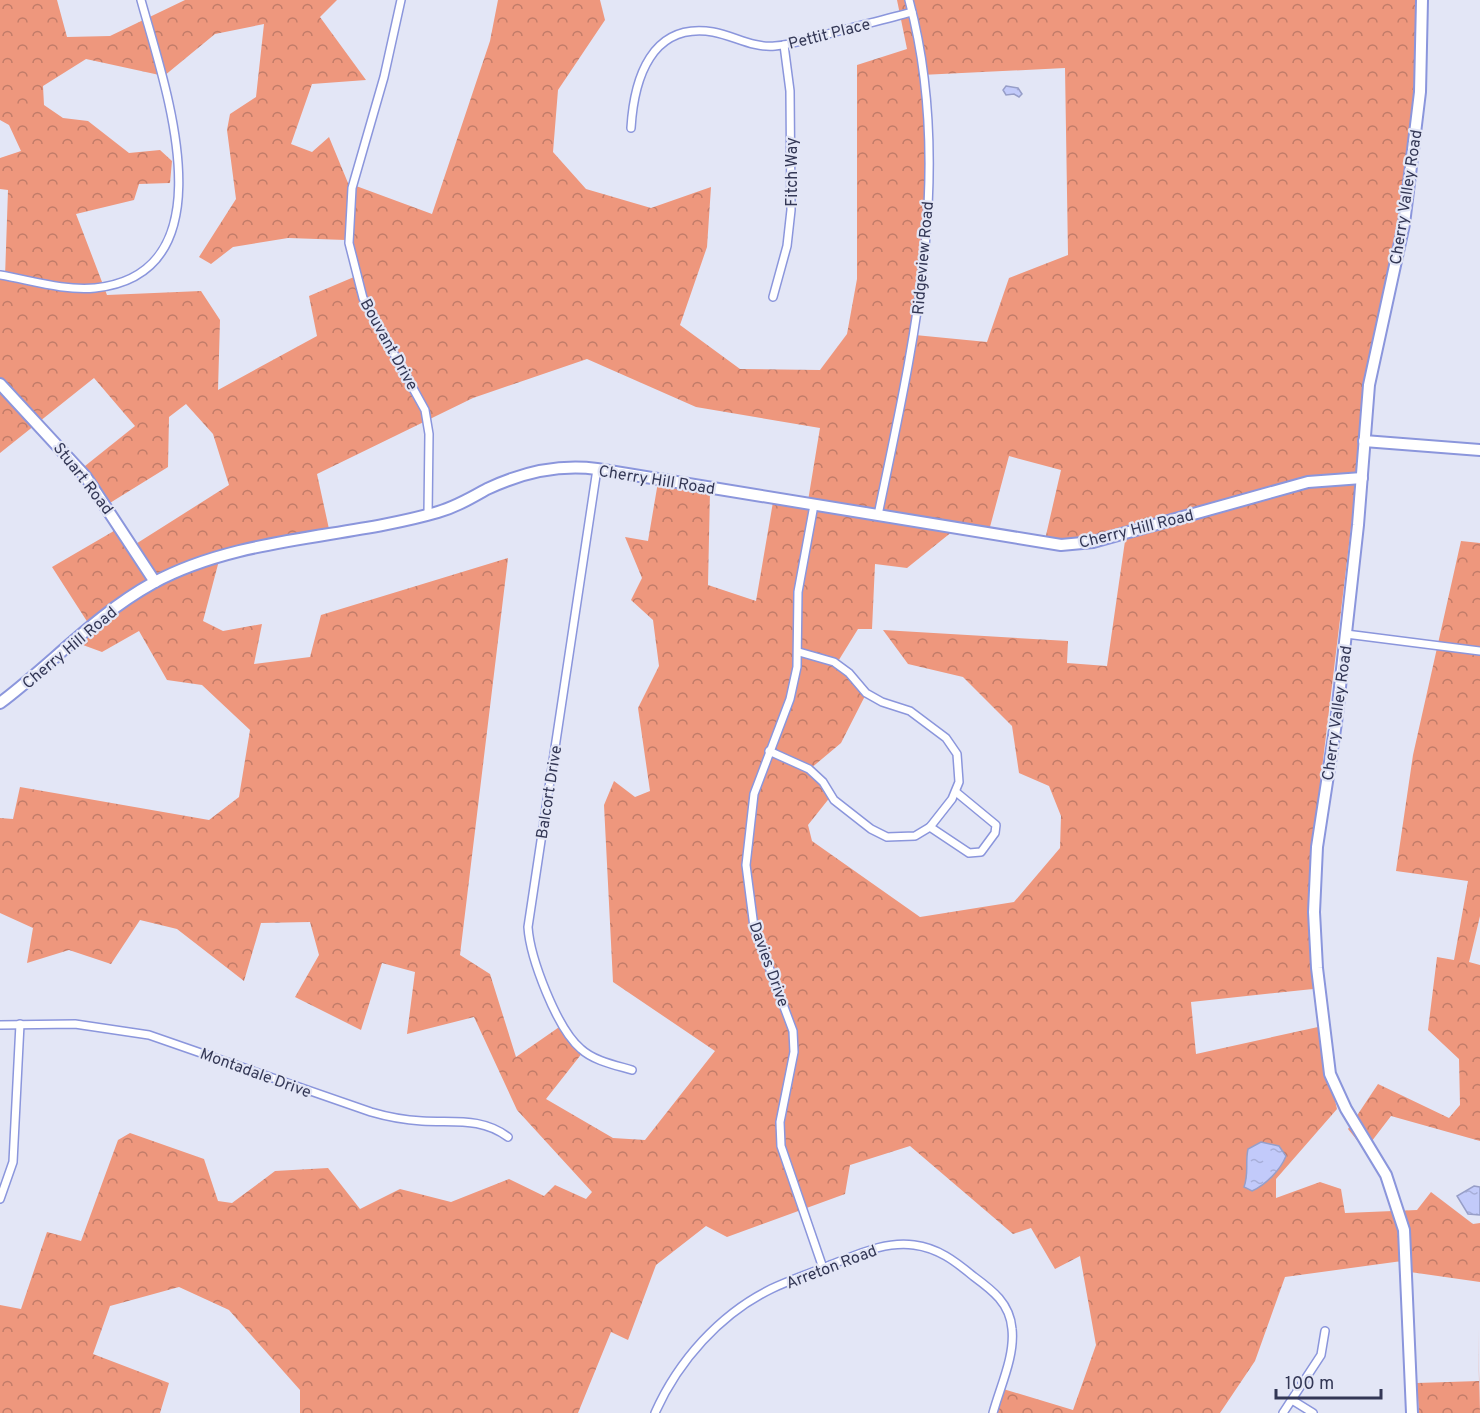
<svg xmlns="http://www.w3.org/2000/svg" width="1480" height="1413" viewBox="0 0 1480 1413" font-family="Overpass,sans-serif">
<style>
.forest{fill:url(#forest-crowns);fill-rule:evenodd}
.water{fill:url(#water-ripples);stroke:#979ec8;stroke-width:1.5}
.lines{fill:none;stroke-linecap:round;stroke-linejoin:round}
.street-casing{stroke:#8b96dc;stroke-width:10}
.secondary-casing{stroke:#8b96dc;stroke-width:14}
.street{stroke:#fff;stroke-width:7}
.secondary{stroke:#fff;stroke-width:10}
.labels{text-anchor:middle;stroke-width:4.5;stroke-linejoin:round;paint-order:stroke}
.street-label{font-size:16px;fill:#333755;stroke:#e3e6f6}
</style>
<defs>
<pattern id="forest-crowns" width="20" height="18" patternUnits="userSpaceOnUse" patternTransform="scale(1.5)"><rect width="20" height="18" fill="#ee977d"/><path d="M2 6a3 3 0 1 1 6 0M12 15a3 3 0 1 1 6 0" fill="none" stroke="#c17c69"/></pattern>
<pattern id="water-ripples" width="26" height="14" patternUnits="userSpaceOnUse" patternTransform="scale(1.5)"><rect width="26" height="14" fill="#c2cafa"/><path d="M2 4q2-2 4 0t4 0M15 11q2-2 4 0t4 0" fill="none" stroke="#a7aed8"/></pattern>
</defs>
<rect width="100%" height="100%" fill="#e3e6f6"/>
<g class="forest">
<path d="M0 0H57L67 37 110 36 185 0H337L320 17 366 80 312 84 291 144 312 152 329 137 348 183 432 214 490 41 498 0H600L605 20 558 90 553 152 586 189 651 208 711 187 707 247 680 325 740 369 820 370 847 334 857 279V65L907 49 897 0H1422L1413 160 1361 445 1317 810 1313 989 1191 1002 1196 1054 1318 1027 1337 1109 1276 1179V1198L1320 1182 1341 1189 1345 1213 1417 1210 1431 1192 1473 1224 1480 1223V1282L1403 1271 1402 1261 1285 1277 1255 1361 1220 1413H990L1000 1388 1073 1410 1096 1345 1080 1256 1055 1269 1031 1228 1013 1234 910 1146 850 1165 845 1194 727 1237 706 1226 656 1265 628 1340 611 1332 578 1413H300V1390L229 1310 179 1287 110 1306 93 1354 169 1383 160 1413H0V1305L21 1309 47 1232 81 1241 118 1140 130 1133 204 1159 218 1201 232 1203 275 1171 328 1168 360 1209 400 1189 451 1202 509 1179 544 1196 555 1185 586 1199 592 1192 517 1110 474 1017 407 1034 415 972 382 963 361 1030 295 997 319 955 310 922 261 923 244 981 177 929 140 920 111 964 69 950 27 963 33 928 0 913V818L13 819 20 787 209 820 239 797 250 730 202 685 167 680 139 631 102 652 72 641 90 626 52 567 119 528 131 547 229 485 213 434 186 404 169 417 168 467 105 506 80 470 135 426 94 378 0 453V278L5 277 8 190 0 189V158L21 151 9 125 0 120ZM264 24 256 97 230 114 227 130 236 199 199 257 211 264 233 247 288 238 346 240 354 277 309 296 317 336 218 390 220 320 201 291 107 295 76 214 134 200 139 184 170 183 172 161 160 150 129 153 88 121 63 118 44 105 43 86 86 59 164 76 215 34ZM1065 68 1068 255 1009 278 987 342 915 335 930 192 921 75ZM587 359 696 407 820 428 807 507 773 502 756 601 708 585 710 491 658 482 648 541 625 537 642 578 631 600 653 620 659 666 638 708 650 791 635 797 614 781 604 805 613 982 715 1051 645 1140 613 1138 546 1099 583 1052 565 1023 516 1057 490 974 460 955 508 558 321 615 310 657 254 664 262 624 223 631 203 621 221 553 329 529 317 474 473 398ZM1009 456 1061 470 1044 544 1126 534 1107 666 1067 663 1068 641 883 630 908 664 963 677 1012 726 1019 773 1049 786 1061 816 1060 848 1014 902 920 917 812 841 808 825 831 796 810 769 841 743 866 694 837 663 858 629H872L875 564 907 568 953 531 987 538Z"/>
<polygon points="1461,541 1480,543 1480,916 1469,962 1480,965 1480,1141 1391,1116 1365,1150 1348,1129 1378,1084 1449,1118 1460,1105 1459,1059 1428,1030 1437,957 1454,960 1468,881 1396,871 1413,755"/>
<polygon points="1478,1328 1480,1413 1419,1413 1417,1383 1479,1381"/>
</g>
<g class="water">
<polygon points="1006,86 1018,88 1022,94 1019,97 1014,94 1006,95 1003,90"/>
<path d="M1261 1142 1279 1146 1286 1156C1281 1169 1266 1185 1252 1191L1244 1187C1249 1174 1245 1162 1248 1149Z"/>
<polygon points="1474,1186 1480,1187 1480,1215 1468,1214 1457,1196"/>
</g>
<g class="lines">
<defs>
<g id="street">
<polyline points="401,0 384,77 352,188 349,243 363,298 425,410 429,434 428,515"/>
<path d="M631 128C634 79 651 22 713 32 735 36 752 48 775 46 791 45 808 39 824 35 853 27 883 20 912 12"/>
<path d="M0 275C30 280 64 291 95 288 234 273 163 81 141 0"/>
<polyline points="773,297 787,246 791,210 790,91 784,45"/>
<path d="M597 469 528 927C530 958 557 1029 581 1049 594 1061 615 1065 632 1070"/>
<polyline points="814,505 798,592 797,667 790,699 754,794 746,865 754,927 793,1031 794,1052 780,1122 781,1146 823,1268"/>
<path d="M878 515C913 346 955 170 909 0"/>
<polyline points="1346,634 1480,651"/>
<polyline points="769,751 809,769 823,782 834,800 871,829 887,837 915,836 930,827 952,799 959,782 957,754 946,738 910,711 882,702 866,693 849,673 834,662 799,652"/>
<polyline points="930,827 969,853 981,852 995,833 996,825 956,792"/>
<path d="M0 1025 75 1024 149 1035 371 1112C388 1117 405 1120 422 1121 454 1123 481 1117 508 1137"/>
<polyline points="0,1199 13,1162 20,1024"/>
<polyline points="1292,1400 1313,1413"/>
<path d="M655 1413C678 1361 720 1314 771 1289 790 1280 811 1273 830 1265 857 1255 884 1241 914 1245 938 1248 955 1261 973 1276 992 1290 1010 1303 1012 1329 1015 1356 1000 1387 993 1413"/>
<polyline points="1283,1413 1321,1355 1325,1331"/>
</g>
<g id="secondary">
<polyline points="0,384 86,477 155,582"/>
<polyline points="1364,441 1480,450"/>
<path d="M0 703C52 664 95 615 153 583 240 536 345 539 438 512 456 507 471 498 487 489 523 472 558 464 597 469L1061 545 1093 542 1308 482 1362 478"/>
<polyline points="1412,1413 1404,1230 1386,1175 1346,1109 1330,1074 1317,968 1314,912 1317,847 1336,723 1358,525 1369,385 1404,224 1420,92 1422,0"/>
</g>
</defs>
<use href="#street" class="street-casing"/>
<use href="#secondary" class="secondary-casing"/>
<use href="#street" class="street"/>
<use href="#secondary" class="secondary"/>
</g>
<g class="labels">
<g class="street-label">
<text transform="translate(829 33) rotate(-14)" y="6">Pettit Place</text>
<text transform="translate(791 172) rotate(-90)" y="6">Fitch Way</text>
<text transform="translate(1405 197) rotate(-81)" y="6">Cherry Valley Road</text>
<text transform="translate(922 258) rotate(-85)" y="6">Ridgeview Road</text>
<text transform="translate(390 344) rotate(61)" y="6">Bouvant Drive</text>
<text transform="translate(84 478) rotate(52)" y="6">Stuart Road</text>
<text transform="translate(657 479) rotate(9)" y="6">Cherry Hill Road</text>
<text transform="translate(1136 528) rotate(-14)" y="6">Cherry Hill Road</text>
<text transform="translate(69 647) rotate(-40)" y="6">Cherry Hill Road</text>
<text transform="translate(1336 713) rotate(-82)" y="6">Cherry Valley Road</text>
<text transform="translate(548 792) rotate(-81)" y="6">Balcort Drive</text>
<text transform="translate(770 964) rotate(70)" y="6">Davies Drive</text>
<text transform="translate(256 1072) rotate(20)" y="6">Montadale Drive</text>
<text transform="translate(831 1266) rotate(-21)" y="6">Arreton Road</text>
</g>
</g>
<path d="M1276 1389v9h105v-9" fill="none" stroke="#333755" stroke-width="3"/>
<text x="1285" y="1389" font-size="18" fill="#333755" stroke="#e3e6f6" stroke-width="4.5" paint-order="stroke">100 m</text>
</svg>
